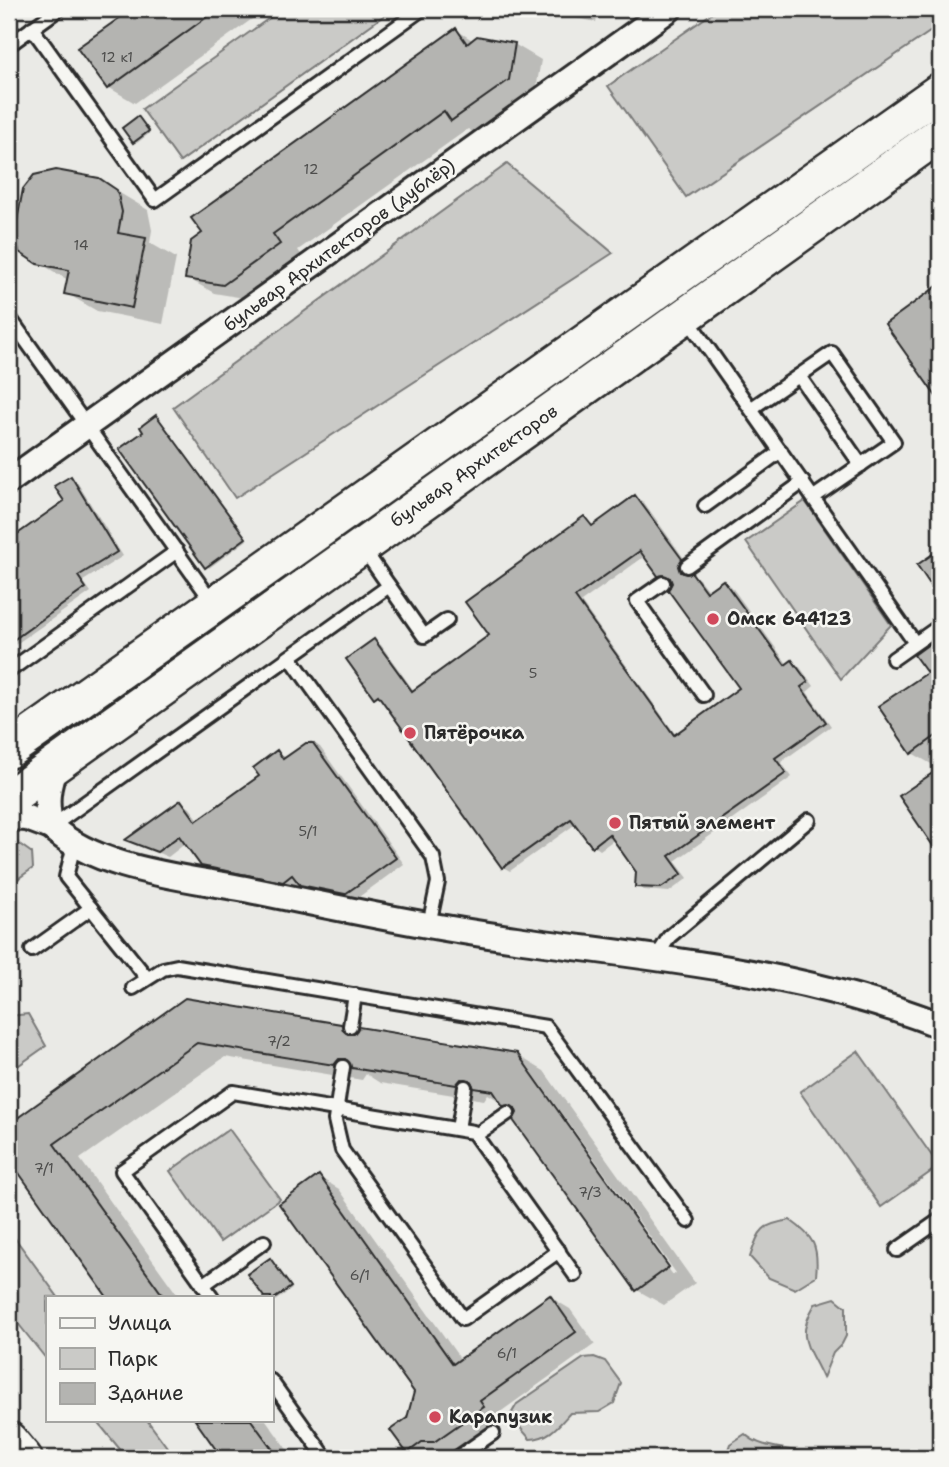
<svg xmlns="http://www.w3.org/2000/svg" width="949" height="1467" viewBox="0 0 949 1467" font-family="'Shantell Sans',sans-serif">
<style>
.green{fill:#cacac7;stroke:#7a7a79;stroke-width:2}
.shadow{fill:#0003;fill-rule:evenodd}
.building{fill:#b4b4b1;stroke:#2b2b2b;stroke-width:2;fill-rule:evenodd}
.lines{fill:none;stroke-linecap:round;stroke-linejoin:round}
.lane-casing{stroke:#2b2b2b;stroke-width:18}
.street-casing{stroke:#2b2b2b;stroke-width:30}
.secondary-casing{stroke:#2b2b2b;stroke-width:40}
.lane{stroke:#f6f6f2;stroke-width:12}
.street{stroke:#f6f6f2;stroke-width:24}
.secondary{stroke:#f6f6f2;stroke-width:35}
.poi-dot{fill:#d1495b;stroke:#f6f6f2;stroke-width:2.5}
.labels{text-anchor:middle;stroke-width:5;stroke-linejoin:round;paint-order:stroke}
.number-label{font-size:14px;fill:#4d4d4c}
.street-label{font-size:18px;fill:#2b2b2b;stroke:#f6f6f2}
.poi-label{font-size:18px;font-weight:bold;fill:#2b2b2b;stroke:#f6f6f2;text-anchor:start}
</style>
<rect width="100%" height="100%" fill="#eaeae6"/>
<filter id="ink" filterUnits="userSpaceOnUse"><feTurbulence type="fractalNoise" baseFrequency=".0143" numOctaves="2"/><feDisplacementMap in="SourceGraphic" scale="14" xChannelSelector="R" yChannelSelector="G"/><feConvolveMatrix kernelMatrix="1 2 1 2 8 2 1 2 1" color-interpolation-filters="sRGB"/></filter>
<g filter="url(#ink)">
<g class="green">
<polygon points="282,9 393,9 180,162 142,109"/>
<polygon points="718,9 940,9 940,25 686,197 608,86"/>
<polygon points="507,164 613,253 235,498 173,407"/>
<polygon points="640,322 639,332 275,592 263,595 261,592"/>
<polygon points="805,501 891,625 841,679 746,542"/>
<polygon points="9,840 15,841 32,853 33,868 9,885"/>
<polygon points="28,1014 46,1046 9,1072 9,1016"/>
<polygon points="858,1051 939,1166 881,1207 800,1092"/>
<polygon points="229,1129 280,1199 220,1242 170,1171"/>
<path d="M790 1220C814 1237 819 1246 816 1276L795 1289 769 1278 750 1257C760 1229 760 1225 790 1220Z"/>
<polygon points="9,1230 58,1297 47,1297 47,1360 9,1312"/>
<path d="M835 1298 846 1307V1336L842 1344 833 1353 823 1378C808 1345 795 1338 815 1304Z"/>
<path d="M594 1357 605 1361 621 1383 614 1403 599 1412 570 1413C559 1425 549 1439 530 1439L510 1416 517 1404 584 1358Z"/>
<polygon points="96,1420 147,1420 175,1458 127,1458"/>
<path d="M745 1434C763 1452 797 1446 819 1458H725L730 1444Z"/>
</g>
<g class="shadow">
<polygon points="135,9 266,9 135,103 108,87 80,48"/>
<polygon points="530,9 599,9 596,22"/>
<polygon points="456,30 474,41 514,44 541,60 535,95 479,136 468,129 298,250 305,260 250,299 214,293 187,278"/>
<polygon points="138,118 150,133 137,143 134,142"/>
<polygon points="98,180 148,210 152,230 150,243 176,258 163,324 97,311 66,293 68,280 38,262"/>
<polygon points="940,287 940,399 887,324"/>
<polygon points="157,417 247,540 209,568 146,432"/>
<polygon points="71,478 77,482 123,556 83,581 91,592 9,649 9,543 66,502"/>
<path d="M635 497 643 501 688 564 686 574 699 579 709 592 724 582 731 586 788 665 792 662 799 666 814 686 807 692 831 726 781 762 792 777 675 861 688 878 669 892 644 890 637 886 638 871 615 839 600 850 593 845 577 823 510 871 503 867 384 700 375 697 374 641 381 645 414 691 491 636 584 518 594 526ZM645 556 659 575 672 580 741 688 676 735 581 602Z"/>
<polygon points="940,636 940,769 912,753 929,673 917,655"/>
<polygon points="311,741 320,747 404,864 356,899 311,890 300,882 294,886 212,871 202,865 186,843 168,857 137,844 181,802 190,808 200,821 262,776 277,752 287,758"/>
<path d="M186 1000 341 1026 356 1034 517 1055 544 1071 695 1283 664 1305 637 1290 519 1113 488 1094 484 1100 380 1083 366 1074 362 1080 225 1057 80 1159 179 1297H110L9 1156V1126ZM523 1065H527L676 1273 673 1275Z"/>
<polygon points="319,1177 339,1189 461,1360 550,1297 570,1309 595,1344 499,1413 503,1419 455,1453 420,1458 408,1451 408,1419 415,1392"/>
<polygon points="270,1260 292,1289 272,1303 271,1297 266,1297 250,1274"/>
<polygon points="940,1307 940,1329 930,1315"/>
<polygon points="197,1420 266,1420 293,1458 224,1458"/>
</g>
<g class="building">
<polygon points="132,9 218,9 107,89 77,48"/>
<polygon points="456,28 467,44 477,36 515,43 509,80 451,121 444,111 273,234 280,244 223,285 185,279 191,241 202,233 191,218"/>
<polygon points="138,116 149,131 133,143 122,128"/>
<polygon points="56,170 99,178 117,190 122,212 118,233 146,238 132,308 64,294 69,270 37,264 19,252 15,231 23,189 34,175"/>
<polygon points="940,284 940,402 885,324"/>
<polygon points="156,415 246,538 205,568 119,449 143,432 140,427"/>
<polygon points="71,476 117,552 78,576 86,588 9,643 9,540 64,501 54,486"/>
<path d="M635 495 682 559 678 566 680 572 692 573 706 592 723 580 785 665 792 660 808 682 801 687 826 722 775 758 786 773 669 856 682 874 661 888 635 887 636 872 609 834 592 847 571 819 502 868 378 695 374 698 346 659 374 639 412 691 489 635 465 602 584 516 592 526ZM640 551 658 576 670 578 672 583 668 590 739 688 674 735 575 597Z"/>
<polygon points="940,549 940,599 917,565"/>
<polygon points="940,636 940,733 911,754 878,706 927,673 914,655"/>
<polygon points="306,743 313,743 396,858 345,894 300,885 292,875 283,882 201,866 179,836 157,852 125,840 181,800 196,821 259,776 253,768 277,750 283,759"/>
<polygon points="940,768 940,856 899,796"/>
<polygon points="185,998 341,1024 348,1034 354,1034 359,1027 517,1053 669,1267 636,1291 513,1120 517,1113 515,1108 503,1106 493,1091 474,1088 470,1080 461,1079 456,1085 352,1068 345,1059 339,1059 334,1065 197,1043 54,1144 164,1297 107,1297 9,1159 9,1124"/>
<polygon points="319,1175 453,1364 550,1295 576,1332 480,1401 484,1407 434,1442 422,1442 407,1453 390,1430 407,1418 414,1392 279,1204"/>
<polygon points="270,1258 291,1287 271,1301 271,1297 264,1297 247,1274"/>
<polygon points="195,1420 251,1420 279,1458 222,1458"/>
</g>
<g class="lines">
<defs>
<g id="lane">
<polyline points="32,28 155,200 422,9"/>
<polyline points="9,45 59,9"/>
<polyline points="9,317 214,604"/>
<polyline points="686,317 915,643"/>
<polyline points="799,376 861,465"/>
<polyline points="752,408 832,353 834,356 894,442 814,497"/>
<polyline points="705,506 781,451"/>
<polyline points="362,547 424,636 447,620"/>
<polyline points="687,566 803,482"/>
<polyline points="663,583 637,601 704,695"/>
<polyline points="290,657 433,857 438,882 429,925"/>
<polyline points="893,659 937,628"/>
<polyline points="9,671 177,551"/>
<polyline points="51,827 389,586"/>
<polyline points="74,845 66,877 147,978"/>
<polyline points="32,950 91,908"/>
<polyline points="656,958 669,937 809,820"/>
<polyline points="133,988 163,969 177,966 546,1027 688,1221"/>
<polyline points="350,1026 355,995"/>
<polyline points="343,1067 335,1120 342,1150 463,1319 559,1251"/>
<polyline points="458,1129 465,1087"/>
<polyline points="476,1135 508,1113"/>
<polyline points="897,1250 940,1220"/>
<polyline points="203,1285 264,1242"/>
<polyline points="212,1297 122,1171 233,1092 473,1132 575,1275"/>
<polyline points="271,1381 326,1458"/>
<polyline points="457,1458 493,1433"/>
</g>
<g id="street">
<polyline points="9,481 669,9"/>
<path d="M56 764C47 787 45 803 51 827 99 871 187 877 250 890 338 908 427 927 516 939 664 960 799 970 940 1025"/>
<polyline points="9,817 27,818 51,827"/>
</g>
<g id="secondary">
<polyline points="9,750 940,91"/>
<polyline points="9,798 940,134"/>
<polyline points="9,1440 24,1458"/>
</g>
</defs>
<use href="#lane" class="lane-casing"/>
<use href="#street" class="street-casing"/>
<use href="#secondary" class="secondary-casing"/>
<use href="#lane" class="lane"/>
<use href="#street" class="street"/>
<use href="#secondary" class="secondary"/>
</g>
</g>
<g class="poi-dot">
<circle cx="713" cy="619" r="7"/>
<circle cx="410" cy="733" r="7"/>
<circle cx="615" cy="823" r="7"/>
<circle cx="435" cy="1417" r="7"/>
</g>
<g class="labels">
<g class="number-label">
<text x="117" y="62">12 к1</text>
<text x="311" y="174">12</text>
<text x="81" y="250">14</text>
<text x="533" y="678">5</text>
<text x="308" y="836">5/1</text>
<text x="279" y="1046">7/2</text>
<text x="44" y="1173">7/1</text>
<text x="590" y="1197">7/3</text>
<text x="360" y="1280">6/1</text>
<text x="507" y="1358">6/1</text>
</g>
<g class="street-label">
<text transform="translate(339 245) rotate(-36)" y="6">бульвар Архитекторов (дублёр)</text>
<text transform="translate(474 466) rotate(-35)" y="6">бульвар Архитекторов</text>
</g>
<g class="poi-label">
<text x="727" y="625">Омск 644123</text>
<text x="424" y="739">Пятёрочка</text>
<text x="629" y="829">Пятый элемент</text>
<text x="449" y="1423">Карапузик</text>
</g>
</g>
<rect width="949" height="1467" fill="none" stroke="#f6f6f2" stroke-width="35"/>
<rect x="18" y="18" width="914" height="1432" fill="none" stroke="#2b2b2b" stroke-width="2.5" filter="url(#ink)"/>
<rect x="46" y="1296" width="228" height="126" fill="#f6f6f2" stroke="#a5a5a2" stroke-width="2"/>
<rect x="60" y="1318" width="35" height="10" fill="#f6f6f2" stroke="#a5a5a2" stroke-width="2"/>
<text x="108" y="1330" font-size="21" fill="#2b2b2b">Улица</text>
<rect x="60" y="1348" width="35" height="21" fill="#cacac7" stroke="#a5a5a2" stroke-width="2"/>
<text x="108" y="1366" font-size="21" fill="#2b2b2b">Парк</text>
<rect x="60" y="1383" width="35" height="21" fill="#b4b4b1" stroke="#a5a5a2" stroke-width="2"/>
<text x="108" y="1400" font-size="21" fill="#2b2b2b">Здание</text>
</svg>
